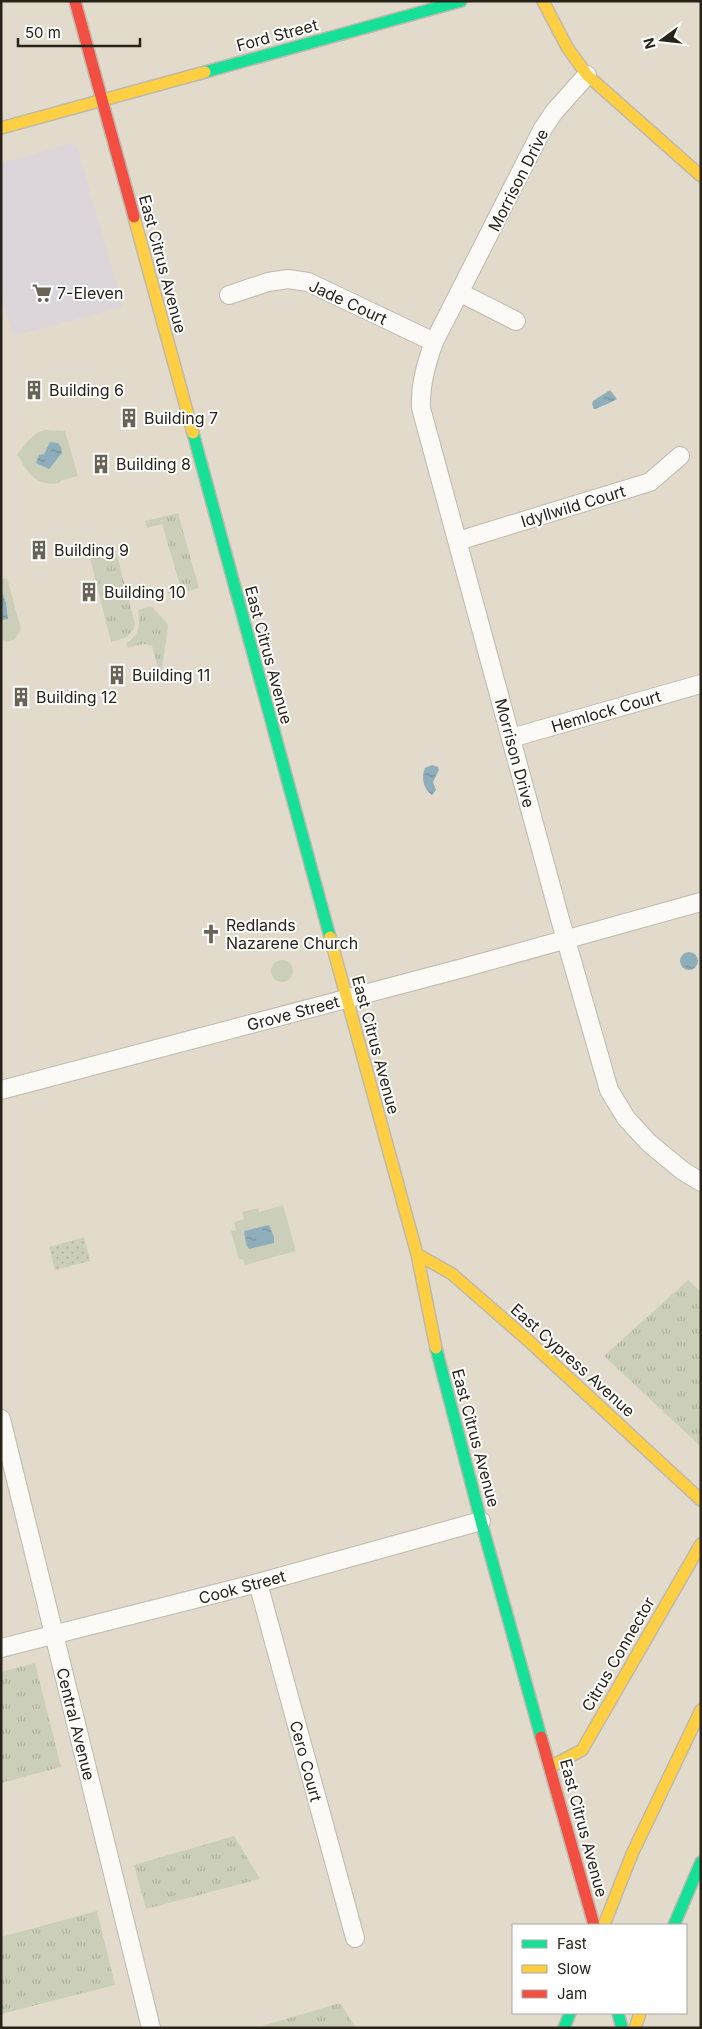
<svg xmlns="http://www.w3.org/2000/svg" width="702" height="2029" viewBox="0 0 702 2029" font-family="Inter,sans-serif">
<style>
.commercial{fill:#dcd6db}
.grass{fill:url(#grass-tufts)}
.park{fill:url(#park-dots)}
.garden{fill:#cbcfba}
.water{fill:url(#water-ripples)}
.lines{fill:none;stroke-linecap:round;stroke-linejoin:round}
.street-casing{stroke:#bfb9ad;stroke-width:20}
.fast-casing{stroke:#bfb9ad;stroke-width:14}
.slow-casing{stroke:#bfb9ad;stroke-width:14}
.jam-casing{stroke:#bfb9ad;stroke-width:14}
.street{stroke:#fbfaf7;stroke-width:18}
.fast{stroke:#16e098;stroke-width:11}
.slow{stroke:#ffcf43;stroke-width:11}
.jam{stroke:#f24e42;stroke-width:11}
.labels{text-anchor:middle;stroke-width:4;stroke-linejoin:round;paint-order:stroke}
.street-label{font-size:16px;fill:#282319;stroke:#fff}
.poi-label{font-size:16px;fill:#282319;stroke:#fff;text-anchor:start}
</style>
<defs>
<pattern id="grass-tufts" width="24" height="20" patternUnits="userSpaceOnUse" patternTransform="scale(1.25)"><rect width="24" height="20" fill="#cbcfba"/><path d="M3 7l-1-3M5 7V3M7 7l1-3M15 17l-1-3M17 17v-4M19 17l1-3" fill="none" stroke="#aeb19f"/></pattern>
<pattern id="park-dots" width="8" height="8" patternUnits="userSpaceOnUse" patternTransform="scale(1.25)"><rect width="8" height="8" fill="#cbcfba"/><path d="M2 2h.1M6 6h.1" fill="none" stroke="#aeb19f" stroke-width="1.8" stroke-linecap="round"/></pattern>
<pattern id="water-ripples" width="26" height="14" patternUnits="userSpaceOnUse" patternTransform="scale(1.25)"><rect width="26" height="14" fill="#8faebc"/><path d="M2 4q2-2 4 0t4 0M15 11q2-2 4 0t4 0" fill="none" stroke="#758d98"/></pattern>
</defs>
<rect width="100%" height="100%" fill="#e2dbcb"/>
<polygon class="commercial" points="69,144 75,145 78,149 123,307 13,336 1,293 1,163"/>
<g class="grass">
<polygon points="178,513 199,588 178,594 168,593 169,588 180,585 162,524 147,528 145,521"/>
<path d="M115 548 135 624C132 637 123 639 111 642L89 554Z"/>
<path d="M151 606 167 623 168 627 161 675 158 679 157 676 160 675 152 646 144 644 128 648 126 643C140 636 140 624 138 610Z"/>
<polygon points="688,1280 701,1292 701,1447 604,1356"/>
<polygon points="35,1663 61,1767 1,1783 1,1672"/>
<polygon points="234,1836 260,1879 146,1909 134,1865"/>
<polygon points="97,1911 115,1985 1,2014 1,1937"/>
<polygon points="340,2003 356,2028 255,2028"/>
</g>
<polygon class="park" points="84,1237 90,1261 55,1270 49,1247"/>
<g class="garden">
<path d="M46 430 65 431 78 476 60 481V483C35 487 29 473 17 455 25 445 32 432 46 430Z"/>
<polygon points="7,578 21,629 15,639 8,642 1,640 1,579"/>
<circle cx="282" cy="971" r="11"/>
<polygon points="283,1205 296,1251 245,1265 243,1259 239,1260 231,1231 236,1230 234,1222 244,1219 242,1212 258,1208 259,1212"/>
</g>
<g class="water">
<path d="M610 390 617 399C614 401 597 409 594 409L592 404 593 401Z"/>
<polygon points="50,442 58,443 61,447 62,453 49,469 36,463 39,455 44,454"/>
<polygon points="1,590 6,603 8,619 1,620"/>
<path d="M432 765 438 767 439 770 433 782 436 790 432 795C423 789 421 776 425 768Z"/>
<circle cx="689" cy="961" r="9"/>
<polygon points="269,1225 274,1237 274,1243 249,1249 246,1244 244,1231"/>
</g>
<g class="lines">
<defs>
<g id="street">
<path d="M587 75 554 112 542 130 434 342C426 364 420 385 421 408L560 919 609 1090 626 1118 649 1143 683 1171 701 1182"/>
<polyline points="461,293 516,321"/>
<polyline points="229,295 268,282 288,279 308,282 434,342"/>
<polyline points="458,541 650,482 680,456"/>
<polyline points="511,738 701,684"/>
<polyline points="1,1090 463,968 701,902"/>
<polyline points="1,1419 151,2028"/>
<polyline points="258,1583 355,1938"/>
<polyline points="1,1648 258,1583 481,1521"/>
</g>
<g id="fast">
<polyline points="205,72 461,1"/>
<polyline points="193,433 330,937"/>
<polyline points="436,1348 481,1521 541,1737"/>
<polyline points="674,1925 701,1862"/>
<polyline points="618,2013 622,2028"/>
<polyline points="564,2028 570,2013"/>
</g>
<g id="slow">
<polyline points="543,1 567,47 587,75 701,176"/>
<polyline points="1,128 205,72"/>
<polyline points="134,217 193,433"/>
<polyline points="330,937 417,1254 436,1348"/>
<polyline points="417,1254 452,1274 531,1343 701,1500"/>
<polyline points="550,1767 582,1750 701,1544"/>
<polyline points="604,1925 632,1854 701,1710"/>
<polyline points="635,2028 640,2013"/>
</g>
<g id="jam">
<polyline points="75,1 134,217"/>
<polyline points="541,1737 594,1925"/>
</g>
</defs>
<use href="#street" class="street-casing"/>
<use href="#fast" class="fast-casing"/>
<use href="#slow" class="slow-casing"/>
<use href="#jam" class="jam-casing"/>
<use href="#street" class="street"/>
<use href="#fast" class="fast"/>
<use href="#slow" class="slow"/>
<use href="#jam" class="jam"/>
</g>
<defs>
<symbol id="supermarket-bare" viewBox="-9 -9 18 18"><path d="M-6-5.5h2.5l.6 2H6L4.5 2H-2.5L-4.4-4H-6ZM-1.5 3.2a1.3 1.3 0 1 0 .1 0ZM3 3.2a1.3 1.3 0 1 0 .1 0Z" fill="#696357" stroke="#fff" stroke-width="2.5" paint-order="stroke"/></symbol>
<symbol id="building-bare" viewBox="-9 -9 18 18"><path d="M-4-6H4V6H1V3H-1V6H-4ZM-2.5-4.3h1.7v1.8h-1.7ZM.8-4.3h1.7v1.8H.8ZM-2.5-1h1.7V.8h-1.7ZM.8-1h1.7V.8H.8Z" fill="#696357" stroke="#fff" stroke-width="2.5" paint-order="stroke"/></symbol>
<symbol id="church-bare" viewBox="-9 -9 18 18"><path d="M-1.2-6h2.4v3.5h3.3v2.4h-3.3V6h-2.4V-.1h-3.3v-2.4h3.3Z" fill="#696357" stroke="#fff" stroke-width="2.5" paint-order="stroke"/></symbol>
</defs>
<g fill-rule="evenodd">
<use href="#supermarket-bare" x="28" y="279" width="28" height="28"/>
<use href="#building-bare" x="20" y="376" width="28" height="28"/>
<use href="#building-bare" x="115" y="404" width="28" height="28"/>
<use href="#building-bare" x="87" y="450" width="28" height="28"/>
<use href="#building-bare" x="25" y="536" width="28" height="28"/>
<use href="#building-bare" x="75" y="578" width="28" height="28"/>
<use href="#building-bare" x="103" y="661" width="28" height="28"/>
<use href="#building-bare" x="7" y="683" width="28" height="28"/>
<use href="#church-bare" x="197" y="920" width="28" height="28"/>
</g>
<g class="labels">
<g class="street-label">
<text transform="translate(277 35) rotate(-15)" y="6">Ford Street</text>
<text transform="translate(518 180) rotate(-63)" y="6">Morrison Drive</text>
<text transform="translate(163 264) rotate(75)" y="6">East Citrus Avenue</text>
<text transform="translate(348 302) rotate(25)" y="6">Jade Court</text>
<text transform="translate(573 506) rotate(-17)" y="6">Idyllwild Court</text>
<text transform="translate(269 655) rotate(75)" y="6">East Citrus Avenue</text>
<text transform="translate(606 711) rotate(-16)" y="6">Hemlock Court</text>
<text transform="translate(515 753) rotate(75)" y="6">Morrison Drive</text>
<text transform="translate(293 1013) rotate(-15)" y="6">Grove Street</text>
<text transform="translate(376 1045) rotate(75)" y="6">East Citrus Avenue</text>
<text transform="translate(573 1360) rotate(42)" y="6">East Cypress Avenue</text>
<text transform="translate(476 1438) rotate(75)" y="6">East Citrus Avenue</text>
<text transform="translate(242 1587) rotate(-15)" y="6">Cook Street</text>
<text transform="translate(618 1654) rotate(-60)" y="6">Citrus Connector</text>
<text transform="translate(76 1724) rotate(76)" y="6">Central Avenue</text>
<text transform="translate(306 1761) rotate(75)" y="6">Cero Court</text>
<text transform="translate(584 1828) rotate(75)" y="6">East Citrus Avenue</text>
</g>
<g class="poi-label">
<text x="57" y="299">7-Eleven</text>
<text x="49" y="396">Building 6</text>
<text x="144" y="424">Building 7</text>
<text x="116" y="470">Building 8</text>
<text x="54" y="556">Building 9</text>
<text x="104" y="598">Building 10</text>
<text x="132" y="681">Building 11</text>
<text x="36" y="703">Building 12</text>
<text x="226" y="931">Redlands<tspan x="226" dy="18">Nazarene Church</tspan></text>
</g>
</g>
<rect width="702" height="2029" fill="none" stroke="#282319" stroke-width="5"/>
<rect x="512" y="1924" width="175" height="90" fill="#ffffff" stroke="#a9a7a3"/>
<rect x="522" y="1940" width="25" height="8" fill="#16e098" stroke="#a9a7a3"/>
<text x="557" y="1949" font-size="15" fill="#282319">Fast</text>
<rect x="522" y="1965" width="25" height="8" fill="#ffcf43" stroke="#a9a7a3"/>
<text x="557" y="1974" font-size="15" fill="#282319">Slow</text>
<rect x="522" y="1990" width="25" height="8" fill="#f24e42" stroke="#a9a7a3"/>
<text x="557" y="1999" font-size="15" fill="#282319">Jam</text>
<g transform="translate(662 40) rotate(255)" stroke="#ffffff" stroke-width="4" paint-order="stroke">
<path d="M0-4L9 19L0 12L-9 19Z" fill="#282319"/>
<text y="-8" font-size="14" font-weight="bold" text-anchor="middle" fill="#282319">N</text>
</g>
<path d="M18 38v8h122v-8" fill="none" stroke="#282319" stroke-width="2.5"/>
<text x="25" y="38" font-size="15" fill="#282319" stroke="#ffffff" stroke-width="4" paint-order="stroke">50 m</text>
</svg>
